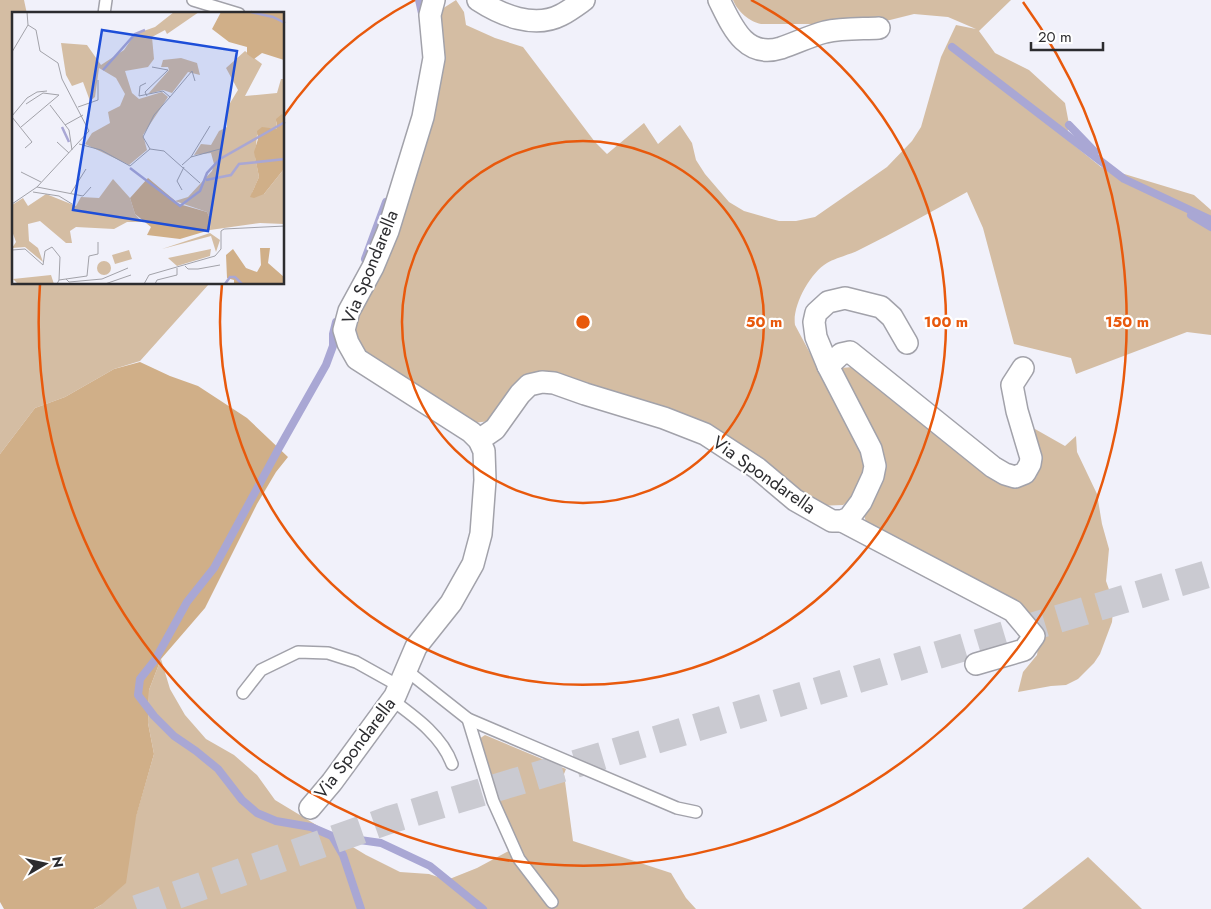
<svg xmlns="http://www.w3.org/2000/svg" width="1211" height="909" viewBox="0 0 1211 909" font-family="Jost,sans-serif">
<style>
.green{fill:#d4bda3}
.forest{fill:#d0af88}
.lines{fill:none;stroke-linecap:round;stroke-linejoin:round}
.stream{stroke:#a9a7d4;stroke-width:8}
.secondary-tunnel{stroke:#cacad1;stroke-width:28;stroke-dasharray:28 14;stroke-linecap:butt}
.service-casing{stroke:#a2a2aa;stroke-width:14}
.minor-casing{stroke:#a2a2aa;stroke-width:24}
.service{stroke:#fff;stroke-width:11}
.minor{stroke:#fff;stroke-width:21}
.ring{fill:none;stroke:#e8590c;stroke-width:2.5}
.labels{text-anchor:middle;stroke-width:4.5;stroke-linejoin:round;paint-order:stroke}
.street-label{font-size:18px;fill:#2c2c2f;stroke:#fff}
.inset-river{fill:none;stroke:#a9a7d4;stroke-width:2.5}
.inset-road{fill:none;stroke:#a2a2a9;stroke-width:1}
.view{fill:#1d4ed8;fill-opacity:0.15;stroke:#1d4ed8;stroke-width:2.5}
.inset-edge{fill:none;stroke:#2c2c2f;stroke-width:2.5}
.centre{fill:#e8590c;stroke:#fff;stroke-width:2.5}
.ring-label{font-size:15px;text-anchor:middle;font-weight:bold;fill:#e8590c;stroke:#fff;stroke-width:4.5;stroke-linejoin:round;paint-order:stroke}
</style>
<rect width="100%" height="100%" fill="#f1f1fa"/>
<g class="green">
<polygon points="0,0 24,0 27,14 14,14 14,284 209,284 140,361 114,369 65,397 35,408 0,454"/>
<path d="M456 0 464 12 466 25 495 38 523 47 595 142 607 154 644 123 658 144 680 125 692 143 696 160 705 174 729 202 744 211 779 221H796L815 217 887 167 912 141 921 127 941 57 956 25 976 29 948 17 914 14 890 20 842 24H761C750 22 737 11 733 0H1011L979 31 995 53 1029 70 1065 103 1069 124 1067 134 1070 142 1101 167 1194 195 1211 210V335L1187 332 1076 374 1071 358 1014 344 983 228 967 192C931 212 895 232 859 250 849 255 835 258 827 263 810 273 792 306 795 325L864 454 866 462 863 479 850 500 843 505 816 506 773 469 561 378 490 421 473 423 371 362 358 345 354 328 357 311 394 229 436 18 442 9Z"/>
<polygon points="853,367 1028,482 1037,476 1032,431 1035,429 1065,446 1076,436 1077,452 1097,494 1102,524 1109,549 1106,581 1112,598 1113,610 1112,622 1100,654 1094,663 1078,679 1066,685 1051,686 1018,692 1023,672 1037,655 1039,639 867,526 864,515 880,485 842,379 841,368"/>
<polygon points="161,659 170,689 185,715 206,739 234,755 257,775 275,800 366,855 400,872 429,874 447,880 477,868 518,846 506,819 479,739 485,735 566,769 564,774 573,841 671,873 686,898 696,909 94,909 101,905 136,816 154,754 148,723 149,690"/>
<polygon points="1088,857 1142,909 1022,909"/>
</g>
<polygon class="forest" points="140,362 170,376 198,386 247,418 288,457 276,472 257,504 205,608 161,659 149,690 148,723 154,754 136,817 126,883 101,905 94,909 4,909 0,902 0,454 35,408 65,397 114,369"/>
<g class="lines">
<g class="stream">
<polyline points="419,0 423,18"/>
<polyline points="952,47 1124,179 1211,220"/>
<polyline points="1069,125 1095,152"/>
<polyline points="1191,215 1211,227"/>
<polyline points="365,259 386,202"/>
<polyline points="336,322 333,334 333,346 326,365 279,448 214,568 187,602 155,660 140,679 138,695 154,716 174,736 196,751 218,769 242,800 257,813 276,821 311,827 332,836 381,843 430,866 483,909"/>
<polyline points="332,836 343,855 361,909"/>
</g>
<polyline class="secondary-tunnel" points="137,909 389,820 1211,573"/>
<defs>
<g id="service">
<polyline points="193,0 239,14"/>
<polyline points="104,14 106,0"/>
<polyline points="406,670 468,719 677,808 696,812"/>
<polyline points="243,693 261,670 298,652 328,653 356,662 399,686"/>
<path d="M392 700C415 717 442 736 452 764"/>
<polyline points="468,719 493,801 519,859 552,902"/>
</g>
<g id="minor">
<path d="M478 0C501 15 534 29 561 15 569 11 577 5 584 0"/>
<path d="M719 0C732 26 745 59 781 48 796 43 810 36 825 32 842 28 861 29 879 28"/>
<polyline points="828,366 841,354 850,352 993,467 1005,474 1015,477 1025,473 1030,464 1031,458 1017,411 1012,385 1023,368"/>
<polyline points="479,440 495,429 520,394 529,385 542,382 554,383 585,394 664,418 705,434 757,468 795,500 832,521 842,521 849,518 861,502 873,476 875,466 871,449 828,366 816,337 814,322 816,313 828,302 845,298 881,307 892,317 907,343"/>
<polyline points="842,521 1013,611 1034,636 1024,650 976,664"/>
<polyline points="310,808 332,782 395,696 416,647 451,603 473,564 481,534 485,480 484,451 479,440 471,432 357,359 348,343 344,330 349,311 373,267 388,231 423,117 434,58 430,15 434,0"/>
</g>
</defs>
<use href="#service" class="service-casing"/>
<use href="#minor" class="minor-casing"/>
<use href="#service" class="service"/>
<use href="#minor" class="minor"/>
</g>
<g class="ring">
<circle cx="583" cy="322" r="181"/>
<path d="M284 116A363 363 0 0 1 415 0M751 0A363 363 0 1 1 222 284"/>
<path d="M1023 2A544 544 0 1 1 40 284"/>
</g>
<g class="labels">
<g class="street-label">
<text transform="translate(370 267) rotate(-68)" y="6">Via Spondarella</text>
<text transform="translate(764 475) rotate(35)" y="6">Via Spondarella</text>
<text transform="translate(355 748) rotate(-53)" y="6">Via Spondarella</text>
</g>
</g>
<g transform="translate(12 12)">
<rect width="272" height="272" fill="#f1f1fa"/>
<path d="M162 0H187L155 22 153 18 140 25 142 47 136 55 113 59 120 81 127 87 150 80 156 85 131 123 135 138 117 153 73 132 80 121 98 111 96 100 108 94 113 82 104 66 87 56 83 85 78 89 71 70 60 74 54 63 49 31 75 33 89 53 112 38 123 22 143 15ZM233 39 250 52 233 84 265 81 269 67H272V105L270 103 264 110 265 117 254 116 245 123 243 144 247 165 240 181 252 182 272 157V212L248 211 198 218 199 209 195 200 163 189 176 185 200 159 202 152 199 141 182 143 189 132 199 133 207 119 215 115V96L226 78 214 56ZM169 46 185 51 188 63 176 60 160 81 151 78 136 82 157 58 156 55H149L151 48ZM101 167 118 186 123 202 130 210H115L102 217 64 215 58 219 60 231H54L28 209 16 212 17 229 26 236 31 250 13 235 0 236 4 230 0 219V193L11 186 16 194 34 182 64 194 69 185 87 186ZM198 221 208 228 204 240 199 224 150 237ZM199 237 198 244 165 254 156 246ZM117 238 120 247 103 252 100 243ZM85 256a7 7 0 1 1 14 0a7 7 0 1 1-14 0ZM39 263 42 272H6L1 267Z" fill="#d4bda3"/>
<path d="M209 0H272V48L250 41 242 47 235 42V35L217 30 200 17ZM270 102 272 105V157L252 182 242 186 238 185 247 165 242 140 246 127 245 119 250 115 265 117 264 107ZM136 166 167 192 195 200 199 209 198 218 168 227 135 223 139 215 123 202 118 186ZM248 236H258L256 251 272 265V272H222V268L215 266 214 243 221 237 234 256 245 260 249 253Z" fill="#d0af88"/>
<path class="inset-river" d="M239 0 261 5 273 11M91 58 123 22 133 18M50 115 57 130M118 156 168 194 188 179 195 161 208 147 273 110M194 168 219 163 227 152 273 147M213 272 218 265H223L230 272"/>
<path class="inset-road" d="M0 40 16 13 15 0M134 71 128 74 127 84 151 79 158 85 142 103 131 125 138 137M135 84 133 80 156 58 140 55M158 85 180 59 183 69M38 93 57 118 60 138M66 95 86 88V68M0 104 15 86 25 80 35 79M0 105 20 130 13 136M53 113 71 103M9 115 47 83 31 81 14 92M45 130 57 141M67 132 89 138 118 154 138 137 152 139 188 171M179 145 208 137M170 153 179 145 198 114M9 160 29 170M25 175 71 184 79 175M170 178 165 169 172 155M21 180 47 184 60 192M59 181 74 157M0 192 25 175 77 119 50 67 46 51 28 39 24 18 16 13M0 238 13 237 31 253 33 239 40 235 48 245 47 268M173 254 176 257H186L208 253M54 267 57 270 90 267 116 256M45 272 47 268 75 264 77 244 86 242V230M93 272 119 263M132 272 137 263 203 244 209 237V219L212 217 273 214M143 272 145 268 165 263V256"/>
<path class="view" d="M90 18 225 39 196 219 61 198Z"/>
<rect width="272" height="272" class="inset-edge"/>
</g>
<circle cx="583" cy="322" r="8" class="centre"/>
<g class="ring-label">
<text x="764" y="327">50 m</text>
<text x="946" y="327">100 m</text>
<text x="1127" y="327">150 m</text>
</g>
<g transform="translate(45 864) rotate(81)" stroke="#ffffff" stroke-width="4" paint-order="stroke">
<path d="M0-4L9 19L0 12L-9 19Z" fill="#2c2c2f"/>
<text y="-8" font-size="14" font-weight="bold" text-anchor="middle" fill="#2c2c2f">N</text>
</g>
<path d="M1031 42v8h72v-8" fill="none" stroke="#2c2c2f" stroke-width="2.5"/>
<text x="1038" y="42" font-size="15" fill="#2c2c2f" stroke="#ffffff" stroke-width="4" paint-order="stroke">20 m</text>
</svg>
